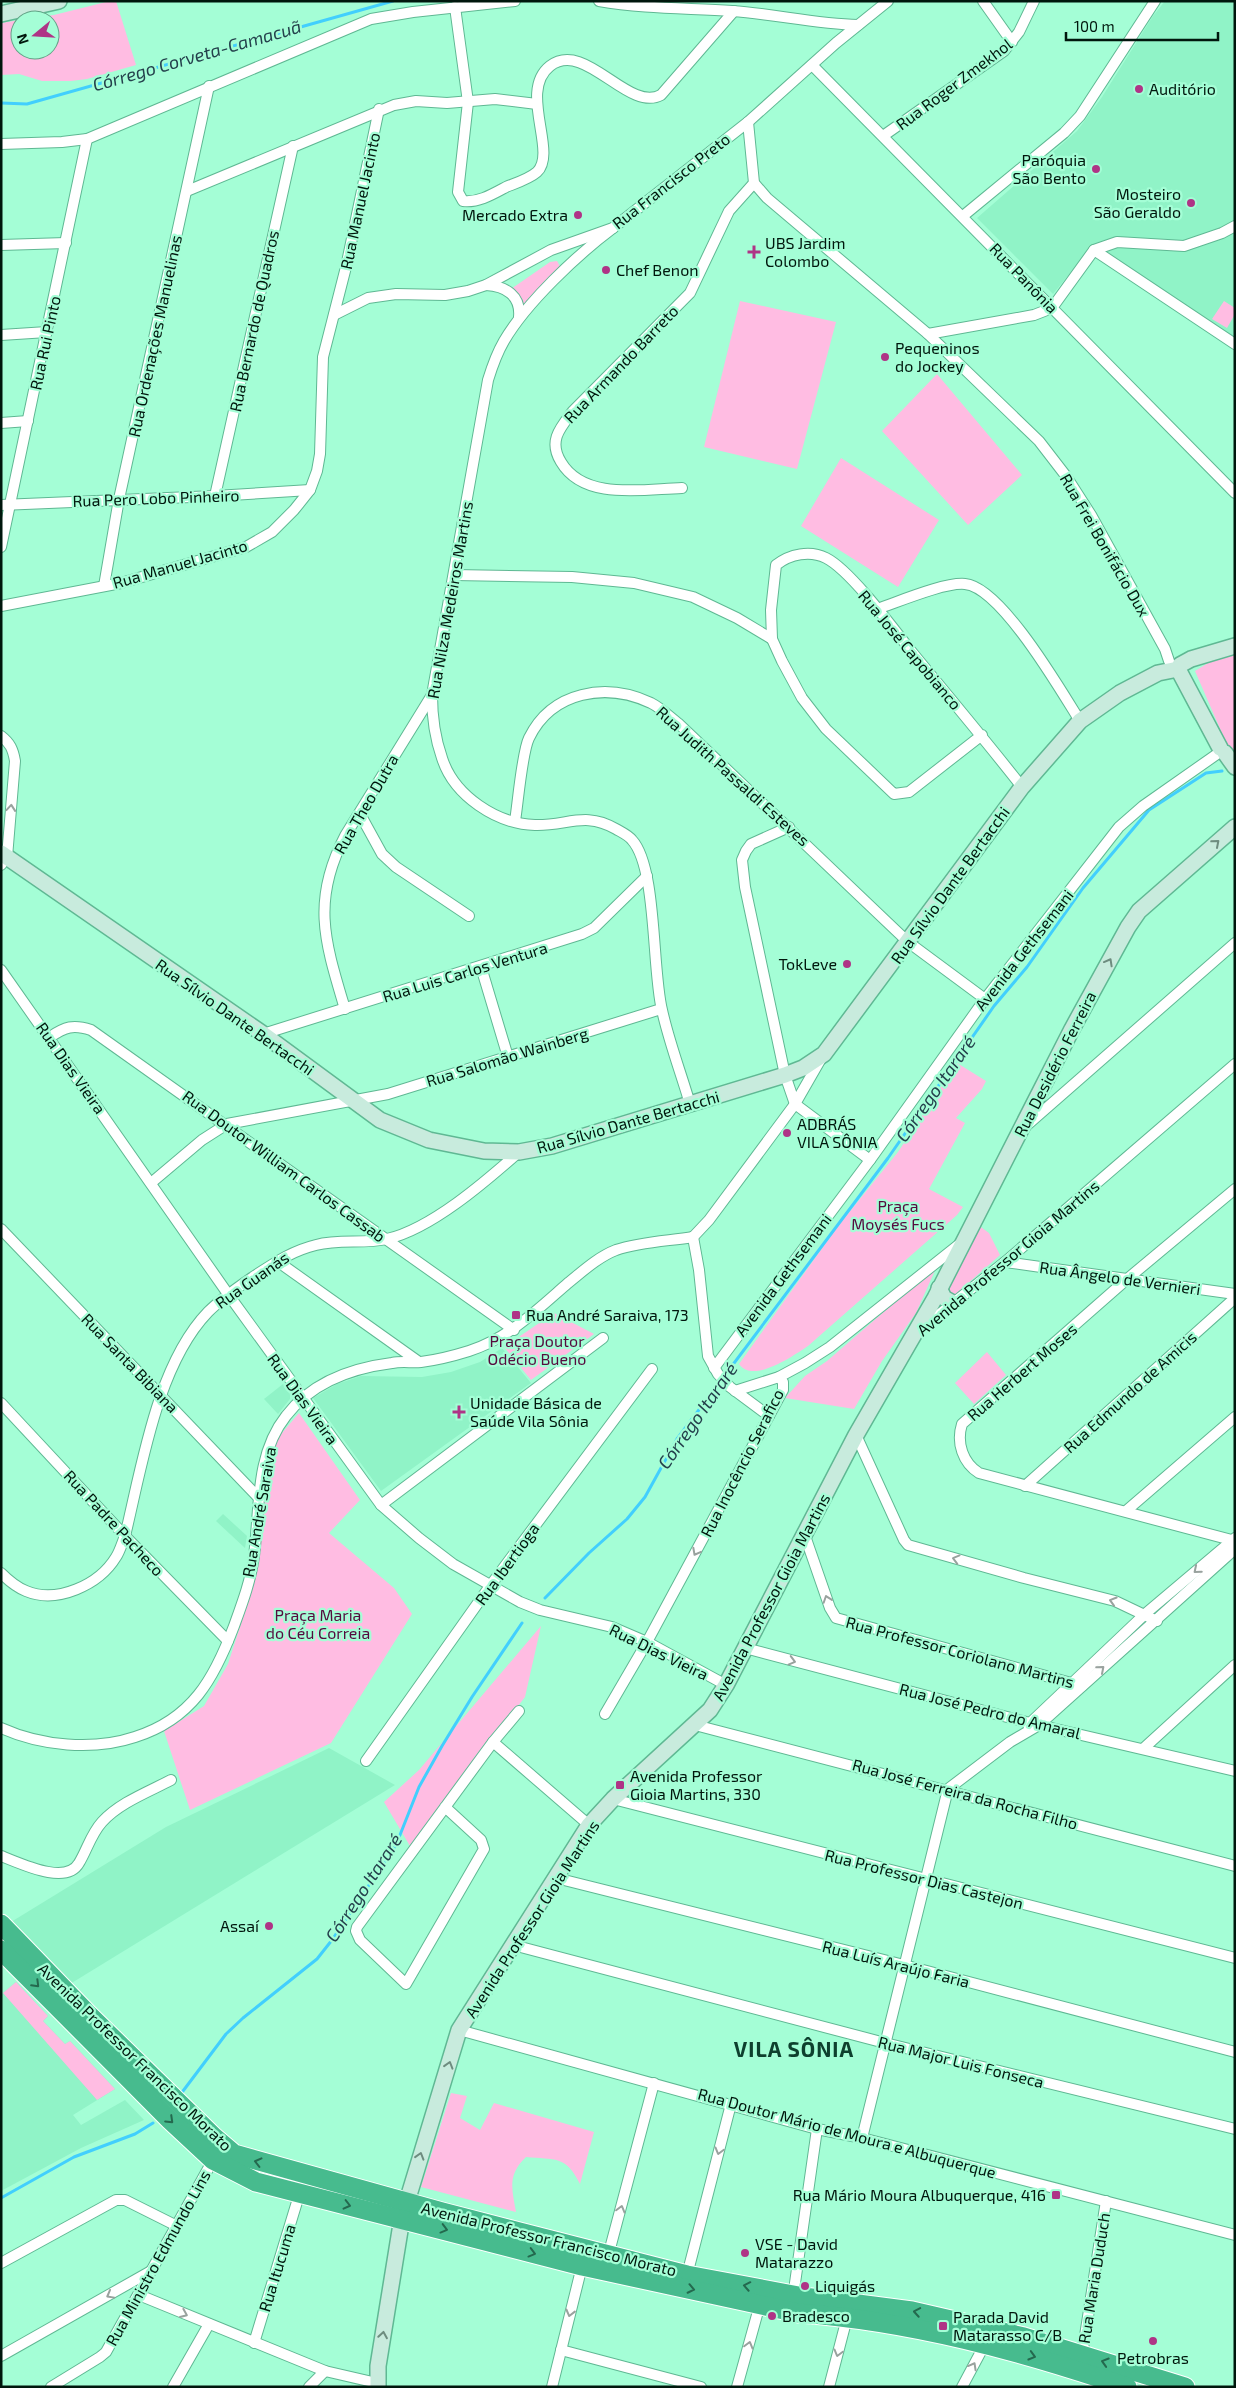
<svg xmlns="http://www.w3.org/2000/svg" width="1236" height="2388" viewBox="0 0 1236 2388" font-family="'Exo 2',sans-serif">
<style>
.built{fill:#90f3c7}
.green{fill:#ffbce2}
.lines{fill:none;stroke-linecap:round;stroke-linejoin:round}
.stream{stroke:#42cffd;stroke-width:3}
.street-casing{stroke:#5fb893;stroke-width:12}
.secondary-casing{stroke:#5fb893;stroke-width:18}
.highway-casing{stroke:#fff;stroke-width:21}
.street{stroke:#fff;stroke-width:10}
.secondary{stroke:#c8ebdd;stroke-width:15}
.highway{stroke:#47bb8e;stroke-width:19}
.oneway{stroke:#99a29e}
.oneway2{stroke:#6e8c7f}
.oneway3{stroke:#24694e}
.poi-dot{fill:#af3486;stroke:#a4fed6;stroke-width:2}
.labels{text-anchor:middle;stroke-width:4.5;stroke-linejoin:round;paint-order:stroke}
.street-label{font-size:16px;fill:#00170d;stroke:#a4fed6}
.poi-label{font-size:16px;fill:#00170d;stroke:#a4fed6;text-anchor:start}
.park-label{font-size:16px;fill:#550b3e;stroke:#a4fed6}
.water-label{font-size:18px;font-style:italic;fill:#24414c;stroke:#a4fed6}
.district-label{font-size:21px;font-weight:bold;letter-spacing:1px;fill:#0e402e;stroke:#a4fed6}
</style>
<rect width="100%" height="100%" fill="#a4fed6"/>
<g class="built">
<polygon points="1165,1 1235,1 1235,339 1087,252 1053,294 977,218 1077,131 1102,97 1153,16"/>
<polygon points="502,1348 531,1383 381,1491 313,1398 337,1384 361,1376 422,1377 451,1372 480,1362"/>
<polygon points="283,1384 290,1394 290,1399 278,1414 264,1399"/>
<polygon points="223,1514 247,1536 245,1548 216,1521"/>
<polygon points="329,1748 395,1785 70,1984 11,1922 166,1827"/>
<polygon points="16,1982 48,2016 43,2021 65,2044 70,2041 115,2089 73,2115 81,2125 125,2100 144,2120 81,2148 1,2191 1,1995"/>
</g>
<g class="green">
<polygon points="110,1 116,1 136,65 87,79 71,81 42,81 19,74 1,75 1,23 20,20 20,50 50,50 50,20 22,20 54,15"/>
<polygon points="557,261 561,268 522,308 511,289 550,262"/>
<polygon points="740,301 836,322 797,469 704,447"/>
<polygon points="1224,301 1235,308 1235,314 1227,328 1212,319"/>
<polygon points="937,374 1022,475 968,525 882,431"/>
<polygon points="841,458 939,520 898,587 801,526"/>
<polygon points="1235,651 1235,752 1231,754 1195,671 1221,655"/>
<path d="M957 1063 986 1081 982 1089 956 1118 965 1123 929 1189 963 1207 957 1215 808 1346C793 1356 753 1384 739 1364L838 1226 898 1152Z"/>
<polygon points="978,1225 989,1233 1000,1255 956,1294 948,1295 944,1287"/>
<polygon points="937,1266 916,1313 882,1361 854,1409 785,1398 805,1376 827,1361"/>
<polygon points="554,1313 594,1334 531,1380 504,1347"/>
<polygon points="987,1352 1006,1375 974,1404 955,1383"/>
<polygon points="299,1413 360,1500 329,1533 394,1588 412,1614 331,1743 190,1810 164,1731 204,1706 228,1664 245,1611 259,1552 262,1508 276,1440"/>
<polygon points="541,1626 525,1697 410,1846 384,1802 419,1770"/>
<polygon points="16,1982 48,2016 43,2021 65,2044 70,2041 115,2089 97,2100 3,1993"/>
<path d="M451 2093 467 2096 460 2118 480 2130 494 2103 594 2132 580 2184C566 2155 555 2160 526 2157 507 2175 512 2189 516 2212L421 2187Z"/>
</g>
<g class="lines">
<g class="stream">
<polyline points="1,103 27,104 393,1"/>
<polyline points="545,1598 589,1553 627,1519 645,1497 677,1439 888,1158 994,1006 1027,967 1083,888 1149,810 1206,773 1222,771"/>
<polyline points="180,2095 226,2034 243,2018 317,1959 332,1940 396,1845 419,1787 442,1746 472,1697 522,1623"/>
<polyline points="1,2198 74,2157 135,2134 153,2123"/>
</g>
<defs>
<g id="street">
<path d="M599 1C644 9 688 8 732 11 775 14 815 24 858 25"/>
<polyline points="983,1 1012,42"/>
<path d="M455 7 468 102 458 192 463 201C478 203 493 194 506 187 516 183 529 179 537 172 558 152 518 91 550 66 585 39 628 113 661 95L734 11"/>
<polyline points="812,65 1235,493"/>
<polyline points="748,122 754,183 767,198 928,334 1039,441 1066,476 1091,515 1165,649 1169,661"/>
<polyline points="883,136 1004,51 1019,32 1034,1"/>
<polyline points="1,144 62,142 87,139 371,19 413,12 515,1"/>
<polyline points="187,191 394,105 416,101 447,103 495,99 537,104"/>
<polyline points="963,216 1064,133 1080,116 1155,1"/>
<path d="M613 228C577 255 526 303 504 341 497 353 492 367 488 380L432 695C432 716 435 738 442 758 454 796 497 824 535 825 567 826 585 811 616 829 621 832 628 835 632 840 657 867 652 970 662 1010 669 1042 681 1073 690 1104"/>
<polyline points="1,245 66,243"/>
<polyline points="1094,250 1117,242 1184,246 1222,233 1235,226"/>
<path d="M486 285C506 286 521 296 519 317"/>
<polyline points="334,315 368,298 396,294 445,295 468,291 486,285 551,250 613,228 748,122 836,43 888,1"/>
<polyline points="928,334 1034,315 1052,308 1094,250 1235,344"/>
<polyline points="1,335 47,332"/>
<polyline points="1,423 28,421"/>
<path d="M682 488C643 489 584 501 561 462 548 441 560 428 573 411L690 293 729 211 754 183"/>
<polyline points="215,496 293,146"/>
<polyline points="1,505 215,496 310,490"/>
<polyline points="1,547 87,139"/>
<polyline points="454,575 572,577 634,583 693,597 737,618 772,639"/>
<polyline points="104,586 119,499 209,86"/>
<polyline points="1,606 121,583 246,547 272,532 294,510 310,490 317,471 320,454 323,357 346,267 379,109"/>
<path d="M877 609C898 602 945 582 965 584 1001 587 1061 691 1080 721"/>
<path d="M982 735 909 792 894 794 826 729 802 698 782 661 772 639 771 610 776 565C790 554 810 550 826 558 850 570 893 628 911 651 948 696 986 741 1022 787"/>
<path d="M1 736C10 743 13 749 15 761L7 857 1 865"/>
<polyline points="360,814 382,854 396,867 469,916"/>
<path d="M515 821C518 803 522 752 529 738 552 691 606 682 651 703 661 708 670 717 679 724L908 942 985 999"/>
<polyline points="789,827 751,844 746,851 742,860 745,887 785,1075 795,1104"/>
<polyline points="481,967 508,1057"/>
<polyline points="1,970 228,1294 381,1505 419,1538 453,1564 520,1602 540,1610 612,1627 647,1642 726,1685"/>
<path d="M345 1009C325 942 311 901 345 836L432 695"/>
<polyline points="263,1034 582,934 594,928 647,876"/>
<path d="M50 1037C65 1027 73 1024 91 1030L514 1330"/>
<polyline points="795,1104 870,1160"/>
<polyline points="1026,1126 1235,943"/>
<polyline points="151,1183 202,1140 227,1124 388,1094 661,1009"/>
<path d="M1235 1189 1126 1280 962 1424C956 1443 963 1463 979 1473L1235 1541"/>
<polyline points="1,1229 259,1498"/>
<polyline points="693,1237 709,1220 795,1104 822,1057"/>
<polyline points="693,1237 699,1270 708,1356 718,1374 730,1387 769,1416"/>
<polyline points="277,1261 419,1362"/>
<polyline points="1005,1262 1235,1294"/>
<polyline points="922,1328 1005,1262 1235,1064"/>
<polyline points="714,1368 870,1160 985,999 1119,827 1143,806 1220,752"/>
<polyline points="735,1391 779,1377 805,1363 830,1347 961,1243"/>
<polyline points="1,1403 125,1536 228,1641"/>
<polyline points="856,1435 904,1540 908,1545 1024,1578 1115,1601 1157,1621"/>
<polyline points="1025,1486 1235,1298"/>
<polyline points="381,1505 603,1338"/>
<polyline points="1126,1511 1235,1417"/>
<polyline points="805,1536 830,1608 836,1618 1082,1686"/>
<path d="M1 1573C8 1580 16 1587 26 1591 57 1604 99 1585 116 1557 120 1551 122 1543 125 1536 142 1466 157 1365 208 1312 222 1298 237 1288 253 1277 273 1264 291 1251 316 1245 339 1239 364 1244 387 1239 431 1229 485 1182 519 1152"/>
<polyline points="745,1648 1030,1723 1235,1771"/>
<polyline points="605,1714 647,1642 783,1390 783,1382 779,1377"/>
<polyline points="695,1725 1235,1866"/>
<polyline points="1028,1725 1145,1614 1235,1538"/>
<path d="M1 1728C41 1746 93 1751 135 1737 192 1719 214 1679 234 1626 242 1604 251 1580 254 1556 260 1509 255 1455 286 1416 311 1383 352 1368 392 1363 402 1361 412 1363 421 1362 437 1360 453 1356 469 1351 509 1338 537 1310 568 1283 583 1271 598 1257 616 1250 640 1242 668 1241 693 1237"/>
<polyline points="493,1742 589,1825"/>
<polyline points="1144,1748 1235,1665"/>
<polyline points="366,1761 490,1586 652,1369"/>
<polyline points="613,1799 1235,1958"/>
<polyline points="445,1807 481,1840 484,1849 406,1984 360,1940 356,1931 357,1927 493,1742 519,1711"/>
<path d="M1 1856C20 1863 66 1886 79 1863 87 1850 91 1834 102 1822 119 1803 148 1792 171 1780"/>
<polyline points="556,1878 904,1965 1235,2052"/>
<polyline points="513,1945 885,2043 1235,2129"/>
<polyline points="459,2030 817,2129 862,2138 1235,2235"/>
<polyline points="862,2138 948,1789 1010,1742 1039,1725 1235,1549"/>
<polyline points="608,2256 654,2083"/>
<polyline points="1,2263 116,2200 125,2200 177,2226"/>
<polyline points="687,2275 731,2104"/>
<polyline points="139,2295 325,2371 377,2383"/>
<polyline points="795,2299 795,2283 817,2129"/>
<polyline points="254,2343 300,2192"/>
<polyline points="561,2350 701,2387"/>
<polyline points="1082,2355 1106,2201"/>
<polyline points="1,2356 151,2271"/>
<polyline points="51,2387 100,2357 106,2352 213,2160"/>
<polyline points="173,2387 209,2324"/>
<polyline points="309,2387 325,2371"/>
<polyline points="552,2387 582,2266"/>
<polyline points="737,2387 760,2304"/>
<polyline points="829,2387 847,2318"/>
<polyline points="962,2387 985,2344"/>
</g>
<g id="secondary">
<polyline points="1,14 59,1"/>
<polyline points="1180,665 1191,659 1235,646"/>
<polyline points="1178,669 1220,748"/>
<polyline points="1225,753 1235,767"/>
<polyline points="1,853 263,1034 380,1120 429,1140 484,1151 519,1152 552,1146 785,1075 803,1068 824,1054 1022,787 1080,721 1120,693 1158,673 1178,669"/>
<polyline points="939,1288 944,1298 953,1303"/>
<polyline points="378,2387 378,2366 402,2218 459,2030 589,1825 613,1799 710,1710 726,1685 856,1435 935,1298 1072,1029 1128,927 1139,911 1235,827"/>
</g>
<g id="highway">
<polyline points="1,1924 89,2015 214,2137 234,2154 442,2212 687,2275 804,2297 912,2311 1024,2337 1185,2387"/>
<path d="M1 1950 170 2120 213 2160 256 2182 582 2266 798 2313C911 2321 1021 2351 1127 2387"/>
</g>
</defs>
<use href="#street" class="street-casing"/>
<use href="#secondary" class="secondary-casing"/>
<use href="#highway" class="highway-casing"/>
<use href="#street" class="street"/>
<use href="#secondary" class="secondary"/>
<use href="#highway" class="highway"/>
</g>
<defs><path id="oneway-chevron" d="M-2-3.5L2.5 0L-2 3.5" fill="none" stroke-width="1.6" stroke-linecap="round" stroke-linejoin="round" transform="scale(1.25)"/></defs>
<g class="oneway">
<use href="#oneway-chevron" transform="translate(11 808) rotate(-85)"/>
<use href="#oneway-chevron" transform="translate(696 1552) rotate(118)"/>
<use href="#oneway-chevron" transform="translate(956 1559) rotate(-165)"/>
<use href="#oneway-chevron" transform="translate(1197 1570) rotate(140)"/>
<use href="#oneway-chevron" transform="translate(827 1599) rotate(-109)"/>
<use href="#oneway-chevron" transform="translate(1113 1601) rotate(-163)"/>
<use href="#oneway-chevron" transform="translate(792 1661) rotate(15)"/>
<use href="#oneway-chevron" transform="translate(1101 1669) rotate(-41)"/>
<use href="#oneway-chevron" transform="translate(719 2151) rotate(105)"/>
<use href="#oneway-chevron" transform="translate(621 2209) rotate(-75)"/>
<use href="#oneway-chevron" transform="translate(110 2295) rotate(151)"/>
<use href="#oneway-chevron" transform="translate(570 2313) rotate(104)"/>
<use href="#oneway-chevron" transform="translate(184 2314) rotate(23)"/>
<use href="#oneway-chevron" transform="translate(749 2345) rotate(-75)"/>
<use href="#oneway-chevron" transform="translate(838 2353) rotate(105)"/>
<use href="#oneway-chevron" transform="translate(973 2366) rotate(-61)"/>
</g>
<g class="oneway2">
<use href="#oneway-chevron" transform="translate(1216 843) rotate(-41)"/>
<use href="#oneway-chevron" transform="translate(1109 962) rotate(-61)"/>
<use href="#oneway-chevron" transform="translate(449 2065) rotate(-73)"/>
<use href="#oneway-chevron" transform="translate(420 2156) rotate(-73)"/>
<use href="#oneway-chevron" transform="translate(383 2335) rotate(-81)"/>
</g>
<g class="oneway3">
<use href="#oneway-chevron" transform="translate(36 1984) rotate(45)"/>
<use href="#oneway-chevron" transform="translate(170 2120) rotate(44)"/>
<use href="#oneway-chevron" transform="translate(258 2162) rotate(-166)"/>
<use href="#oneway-chevron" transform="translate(347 2205) rotate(14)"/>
<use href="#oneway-chevron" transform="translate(444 2229) rotate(15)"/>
<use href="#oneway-chevron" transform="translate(532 2253) rotate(15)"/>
<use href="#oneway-chevron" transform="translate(747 2286) rotate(-169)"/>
<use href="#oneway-chevron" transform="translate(691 2289) rotate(12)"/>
<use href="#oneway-chevron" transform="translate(917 2312) rotate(-170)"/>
<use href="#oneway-chevron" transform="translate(1032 2356) rotate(16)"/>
<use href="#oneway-chevron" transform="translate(1105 2362) rotate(-163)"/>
</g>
<g class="poi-dot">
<circle cx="1139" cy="89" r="5"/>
<circle cx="1096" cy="169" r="5"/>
<circle cx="1191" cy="203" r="5"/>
<circle cx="578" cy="215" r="5"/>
<path d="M751.5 244.5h5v5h5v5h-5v5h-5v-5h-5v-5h5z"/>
<circle cx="606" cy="270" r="5"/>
<circle cx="885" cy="357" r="5"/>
<circle cx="847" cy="964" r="5"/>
<circle cx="787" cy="1133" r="5"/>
<rect x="511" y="1310" width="10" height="10" rx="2.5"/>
<path d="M456.5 1404.5h5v5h5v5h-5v5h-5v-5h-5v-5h5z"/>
<rect x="615" y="1780" width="10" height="10" rx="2.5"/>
<circle cx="269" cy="1926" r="5"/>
<rect x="1051" y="2190" width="10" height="10" rx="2.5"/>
<circle cx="745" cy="2253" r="5"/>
<circle cx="805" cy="2286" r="5"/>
<circle cx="772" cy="2316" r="5"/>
<rect x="938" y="2321" width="10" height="10" rx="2.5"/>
<circle cx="1153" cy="2341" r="5"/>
</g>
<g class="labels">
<g class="street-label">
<text transform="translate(954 84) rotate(-37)" y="6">Rua Roger Zmekhol</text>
<text transform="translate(671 181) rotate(-38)" y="6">Rua Francisco Preto</text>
<text transform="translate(360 201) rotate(-78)" y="6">Rua Manuel Jacinto</text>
<text transform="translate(1024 278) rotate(46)" y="6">Rua Panônia</text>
<text transform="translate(254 321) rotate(-78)" y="6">Rua Bernardo de Quadros</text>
<text transform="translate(155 336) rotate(-78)" y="6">Rua Ordenações Manuelinas</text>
<text transform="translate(45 343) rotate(-78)" y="6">Rua Rui Pinto</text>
<text transform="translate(621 364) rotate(-46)" y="6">Rua Armando Barreto</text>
<text transform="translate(156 498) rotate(-2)" y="6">Rua Pero Lobo Pinheiro</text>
<text transform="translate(1105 545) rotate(60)" y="6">Rua Frei Bonifácio Dux</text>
<text transform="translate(180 564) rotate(-16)" y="6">Rua Manuel Jacinto</text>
<text transform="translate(450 600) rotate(-80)" y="6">Rua Nilza Medeiros Martins</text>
<text transform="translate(910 650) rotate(50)" y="6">Rua José Capobianco</text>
<text transform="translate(733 776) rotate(42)" y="6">Rua Judith Passaldi Esteves</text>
<text transform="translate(366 804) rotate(-60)" y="6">Rua Theo Dutra</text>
<text transform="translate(950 885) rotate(-54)" y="6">Rua Sílvio Dante Bertacchi</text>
<text transform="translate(1024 950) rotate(-52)" y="6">Avenida Gethsemani</text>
<text transform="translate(465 972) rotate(-17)" y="6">Rua Luis Carlos Ventura</text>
<text transform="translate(235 1017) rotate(35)" y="6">Rua Sílvio Dante Bertacchi</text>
<text transform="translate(507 1057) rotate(-17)" y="6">Rua Salomão Wainberg</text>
<text transform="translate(1055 1064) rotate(-63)" y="6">Rua Desidério Ferreira</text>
<text transform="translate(71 1068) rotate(55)" y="6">Rua Dias Vieira</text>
<text transform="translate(628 1122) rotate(-16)" y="6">Rua Sílvio Dante Bertacchi</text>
<text transform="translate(284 1166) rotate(36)" y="6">Rua Doutor William Carlos Cassab</text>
<text transform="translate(1008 1258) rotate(-40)" y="6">Avenida Professor Gioia Martins</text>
<text transform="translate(783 1275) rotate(-53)" y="6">Avenida Gethsemani</text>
<text transform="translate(1120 1278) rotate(8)" y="6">Rua Ângelo de Vernieri</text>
<text transform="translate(252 1280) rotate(-35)" y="6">Rua Guanás</text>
<text transform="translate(130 1363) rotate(46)" y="6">Rua Santa Bibiana</text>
<text transform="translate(1022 1372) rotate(-41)" y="6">Rua Herbert Moses</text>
<text transform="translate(1130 1392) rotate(-42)" y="6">Rua Edmundo de Amicis</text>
<text transform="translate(303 1399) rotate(54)" y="6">Rua Dias Vieira</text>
<text transform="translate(742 1463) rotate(-63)" y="6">Rua Inocêncio Serafico</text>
<text transform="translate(259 1512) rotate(-80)" y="6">Rua André Saraiva</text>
<text transform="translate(114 1523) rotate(47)" y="6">Rua Padre Pacheco</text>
<text transform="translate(507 1564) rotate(-54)" y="6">Rua Ibertioga</text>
<text transform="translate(771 1597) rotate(-62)" y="6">Avenida Professor Gioia Martins</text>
<text transform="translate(659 1652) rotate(26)" y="6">Rua Dias Vieira</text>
<text transform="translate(960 1652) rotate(15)" y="6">Rua Professor Coriolano Martins</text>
<text transform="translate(990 1711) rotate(14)" y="6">Rua José Pedro do Amaral</text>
<text transform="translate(965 1794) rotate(15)" y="6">Rua José Ferreira da Rocha Filho</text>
<text transform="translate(924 1879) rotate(14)" y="6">Rua Professor Dias Castejon</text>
<text transform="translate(532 1919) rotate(-57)" y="6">Avenida Professor Gioia Martins</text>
<text transform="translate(896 1964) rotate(14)" y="6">Rua Luís Araújo Faria</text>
<text transform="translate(135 2057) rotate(44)" y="6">Avenida Professor Francisco Morato</text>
<text transform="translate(961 2062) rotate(14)" y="6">Rua Major Luis Fonseca</text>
<text transform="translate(847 2133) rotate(15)" y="6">Rua Doutor Mário de Moura e Albuquerque</text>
<text transform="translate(549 2239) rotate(14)" y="6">Avenida Professor Francisco Morato</text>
<text transform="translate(158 2258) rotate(-61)" y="6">Rua Ministro Edmundo Lins</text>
<text transform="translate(277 2268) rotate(-73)" y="6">Rua Itucuma</text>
<text transform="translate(1094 2278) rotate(-81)" y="6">Rua Maria Duduch</text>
</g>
<g class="poi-label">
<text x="1149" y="95">Auditório</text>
<text x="1086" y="166" text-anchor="end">Paróquia<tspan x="1086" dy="18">São Bento</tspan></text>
<text x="1181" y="200" text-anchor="end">Mosteiro<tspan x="1181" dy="18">São Geraldo</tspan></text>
<text x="568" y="221" text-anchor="end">Mercado Extra</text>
<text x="765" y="249">UBS Jardim<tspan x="765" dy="18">Colombo</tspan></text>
<text x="616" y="276">Chef Benon</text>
<text x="895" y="354">Pequeninos<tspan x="895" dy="18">do Jockey</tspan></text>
<text x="837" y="970" text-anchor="end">TokLeve</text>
<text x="797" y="1130">ADBRÁS<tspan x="797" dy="18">VILA SÔNIA</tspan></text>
<text x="526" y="1321">Rua André Saraiva, 173</text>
<text x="470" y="1409">Unidade Básica de<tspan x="470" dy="18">Saúde Vila Sônia</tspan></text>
<text x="630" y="1782">Avenida Professor<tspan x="630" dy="18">Gioia Martins, 330</tspan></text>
<text x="259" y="1932" text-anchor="end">Assaí</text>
<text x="1046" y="2201" text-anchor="end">Rua Mário Moura Albuquerque, 416</text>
<text x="755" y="2250">VSE - David<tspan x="755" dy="18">Matarazzo</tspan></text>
<text x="815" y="2292">Liquigás</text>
<text x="782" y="2322">Bradesco</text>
<text x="953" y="2323">Parada David<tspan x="953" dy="18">Matarasso C/B</tspan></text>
<text x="1153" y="2364" text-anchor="middle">Petrobras</text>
</g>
<g class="park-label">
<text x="898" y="1212">Praça<tspan x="898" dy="18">Moysés Fucs</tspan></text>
<text x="537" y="1347">Praça Doutor<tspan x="537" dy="18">Odécio Bueno</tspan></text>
<text x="318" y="1621">Praça Maria<tspan x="318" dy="18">do Céu Correia</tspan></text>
</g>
<g class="water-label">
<text transform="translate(197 56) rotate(-16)" y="6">Córrego Corveta-Camacuã</text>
<text transform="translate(936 1089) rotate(-55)" y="6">Córrego Itararé</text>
<text transform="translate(698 1416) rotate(-55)" y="6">Córrego Itararé</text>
<text transform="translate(364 1888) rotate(-57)" y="6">Córrego Itararé</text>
</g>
<g class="district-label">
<text x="794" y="2057">VILA SÔNIA</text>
</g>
</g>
<rect width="1236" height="2388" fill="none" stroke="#00170d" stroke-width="5"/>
<g transform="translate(35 35) rotate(252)"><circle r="24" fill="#a4fed6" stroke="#62a286"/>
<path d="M0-4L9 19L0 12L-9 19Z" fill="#af3486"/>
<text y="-8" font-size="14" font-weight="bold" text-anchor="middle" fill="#00170d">N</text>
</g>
<path d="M1066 32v8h152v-8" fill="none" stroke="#00170d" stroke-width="2.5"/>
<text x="1074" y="32" font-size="15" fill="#00170d" stroke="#a4fed6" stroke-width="4" paint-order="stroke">100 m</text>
</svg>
